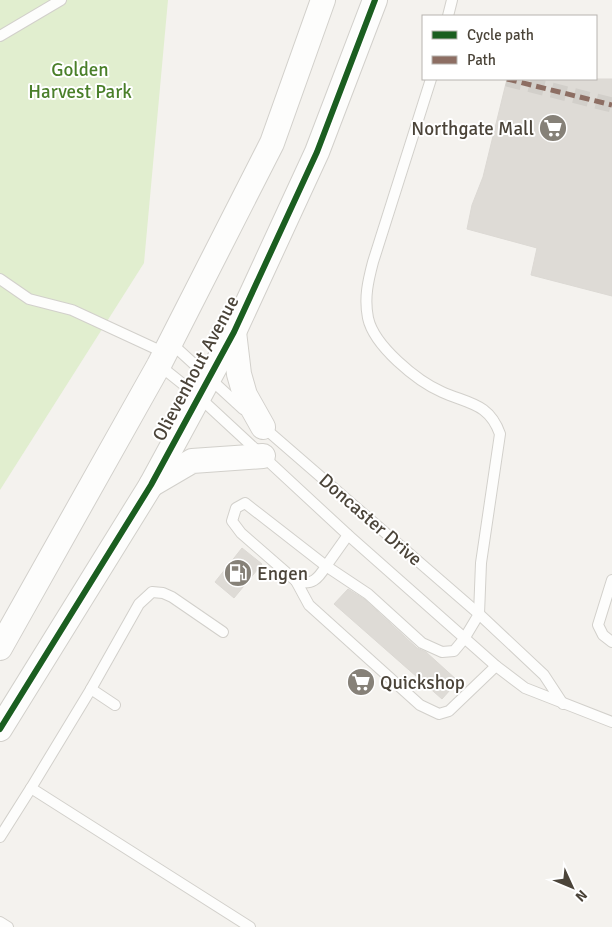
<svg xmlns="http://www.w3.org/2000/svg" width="612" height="927" viewBox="0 0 612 927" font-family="Signika,sans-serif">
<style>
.green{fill:#e1eecf}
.building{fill:#dedbd6;stroke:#dcd9d4}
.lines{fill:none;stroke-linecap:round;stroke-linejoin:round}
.pedestrian-tunnel{stroke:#d2cfca;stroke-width:15;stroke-dasharray:15 8;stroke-linecap:butt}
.service-casing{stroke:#d2d0cb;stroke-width:12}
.tertiary-casing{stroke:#d2d0cb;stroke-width:26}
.service{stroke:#fdfdfc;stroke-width:10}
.tertiary{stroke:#fdfdfc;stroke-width:24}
.quiet{stroke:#8d6e63;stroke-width:5;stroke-dasharray:10 5;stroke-linecap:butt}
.cycleway-casing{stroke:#fff;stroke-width:9}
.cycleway{stroke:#1b5e20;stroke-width:6}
.labels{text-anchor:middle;stroke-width:4;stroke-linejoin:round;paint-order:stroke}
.park-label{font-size:19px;fill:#4a7f2a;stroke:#fff}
.poi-label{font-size:19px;fill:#4b4439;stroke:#fff;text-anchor:start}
.street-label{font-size:19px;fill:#4b4439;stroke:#fff}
</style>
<rect width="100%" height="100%" fill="#f4f2ee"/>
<polygon class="green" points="0,0 168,0 144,263 0,490"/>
<g class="building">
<polygon points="507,79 612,79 612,296 531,275 537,248 467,229 472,205 483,177"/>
<polygon points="242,548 262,564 234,598 215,582"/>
<polygon points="348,589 364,599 417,648 426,652 458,681 442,699 334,604"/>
</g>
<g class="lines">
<polyline class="pedestrian-tunnel" points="507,79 612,105"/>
<defs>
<g id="service">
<polyline points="448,16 452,0"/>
<polyline points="0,36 61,0"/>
<polyline points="0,279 29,299 72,310 165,353"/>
<polyline points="171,343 243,409"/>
<polyline points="159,365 199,397 348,535 496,666 525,688 612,722"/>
<polyline points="261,425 479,614 544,675 563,704"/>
<path d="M245 503 326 566C318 579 312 586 296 581L241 533 232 521 236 508Z"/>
<path d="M348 535 326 566 368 594 422 643 442 652 454 651 464 639 479 614 481 563 500 434C489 403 469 404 442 392 417 381 374 346 368 318 364 298 368 281 373 262L431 79"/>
<polyline points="612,580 598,625 603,635 612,642"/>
<polyline points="296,581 309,605 420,705 439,714 449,711 496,666"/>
<polyline points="91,689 139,604 152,592 163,593 172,597 223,632"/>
<polyline points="115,705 91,689 31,788 250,927"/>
<polyline points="0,837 31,788"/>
<polyline points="0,922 8,927"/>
</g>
<g id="tertiary">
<polyline points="234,332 239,374 245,395 263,427"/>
<polyline points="151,485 192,461 263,456"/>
<polyline points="0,648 159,365 272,143 323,0"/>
<polyline points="0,729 151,485 234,332 317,152 375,0"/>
</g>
</defs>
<use href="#service" class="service-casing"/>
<use href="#tertiary" class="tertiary-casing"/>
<use href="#service" class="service"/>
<use href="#tertiary" class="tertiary"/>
<polyline class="quiet" points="507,79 612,105"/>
<defs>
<polyline id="cycleway" points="0,729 151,485 234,332 317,152 375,0"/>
</defs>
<use href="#cycleway" class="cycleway-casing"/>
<use href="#cycleway" class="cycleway"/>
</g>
<defs>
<symbol id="supermarket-disc" viewBox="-11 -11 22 22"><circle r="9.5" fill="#868178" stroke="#fff"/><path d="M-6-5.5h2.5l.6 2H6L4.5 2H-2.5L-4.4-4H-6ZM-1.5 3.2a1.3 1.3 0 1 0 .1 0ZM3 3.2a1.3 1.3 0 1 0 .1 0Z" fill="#fff"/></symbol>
<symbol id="fuel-disc" viewBox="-11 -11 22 22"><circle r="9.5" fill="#868178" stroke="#fff"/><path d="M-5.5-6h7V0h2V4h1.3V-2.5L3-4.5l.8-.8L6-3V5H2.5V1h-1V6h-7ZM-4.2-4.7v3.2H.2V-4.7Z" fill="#fff"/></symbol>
</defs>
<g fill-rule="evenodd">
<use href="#supermarket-disc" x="537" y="112" width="32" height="32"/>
<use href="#fuel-disc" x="222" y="557" width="32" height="32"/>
<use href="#supermarket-disc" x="345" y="666" width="32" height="32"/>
</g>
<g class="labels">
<g class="park-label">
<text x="80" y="76">Golden<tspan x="80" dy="22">Harvest Park</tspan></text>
</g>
<g class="poi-label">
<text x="534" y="135" text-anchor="end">Northgate Mall</text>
<text x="257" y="580">Engen</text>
<text x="380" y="689">Quickshop</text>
</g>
<g class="street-label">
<text transform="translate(195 368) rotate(-62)" y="7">Olievenhout Avenue</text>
<text transform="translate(371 519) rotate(41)" y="7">Doncaster Drive</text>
</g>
</g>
<rect x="422" y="15" width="175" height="65" fill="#ffffff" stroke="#b7b4b0"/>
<rect x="432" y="31" width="25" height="8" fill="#1b5e20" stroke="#b7b4b0"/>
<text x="467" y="40" font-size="15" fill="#4b4439">Cycle path</text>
<rect x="432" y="56" width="25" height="8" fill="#8d6e63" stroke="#b7b4b0"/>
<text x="467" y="65" font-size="15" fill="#4b4439">Path</text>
<g transform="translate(572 887) rotate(134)" stroke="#ffffff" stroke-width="4" paint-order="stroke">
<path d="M0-4L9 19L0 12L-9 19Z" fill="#4b4439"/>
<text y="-8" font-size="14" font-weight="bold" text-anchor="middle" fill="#4b4439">N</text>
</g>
</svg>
